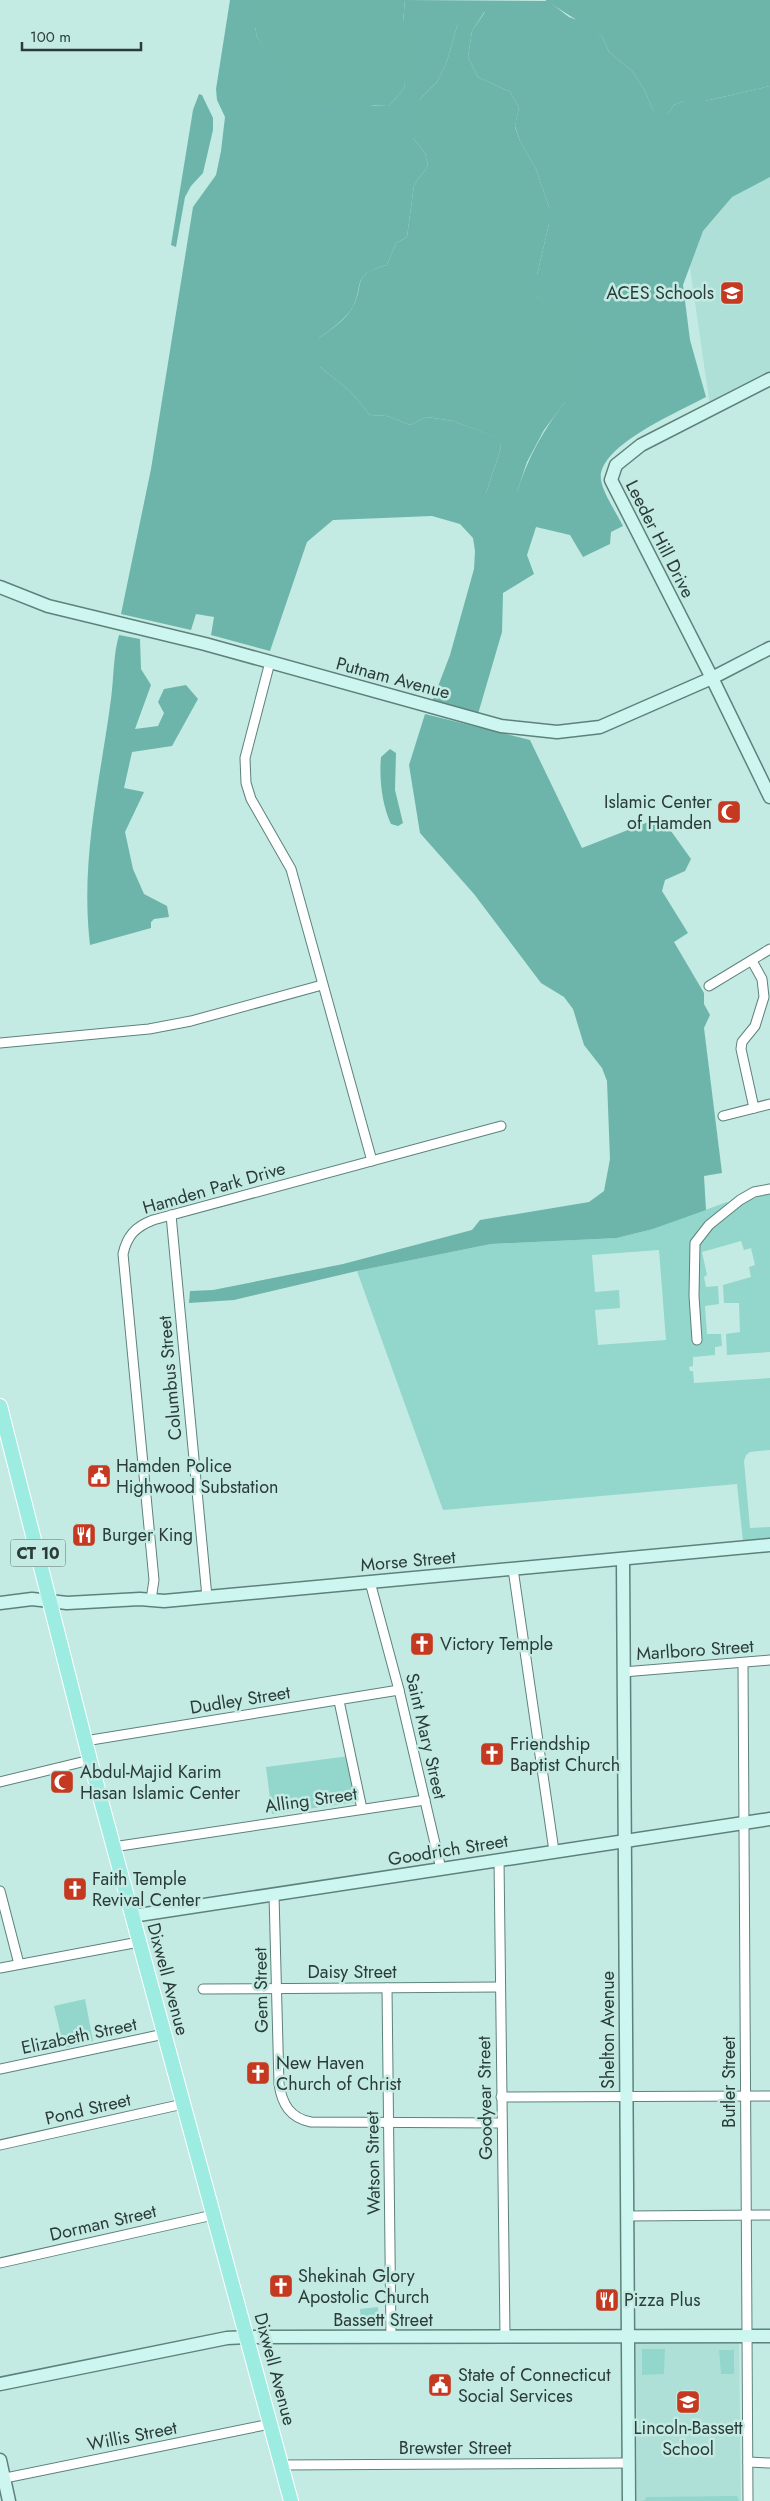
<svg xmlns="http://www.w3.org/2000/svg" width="770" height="2501" viewBox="0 0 770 2501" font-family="Jost,sans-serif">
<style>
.built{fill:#afe0d7}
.green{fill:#93d6cb;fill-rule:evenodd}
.forest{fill:#6db5aa;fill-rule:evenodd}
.water{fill:#6db5a9}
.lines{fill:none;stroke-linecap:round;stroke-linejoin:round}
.stream{stroke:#6db5a9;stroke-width:2.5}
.street-casing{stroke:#5d827b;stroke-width:11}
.secondary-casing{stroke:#5d827b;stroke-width:15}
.primary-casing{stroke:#fff;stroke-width:16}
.street{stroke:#fff;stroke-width:9}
.secondary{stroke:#cef6f0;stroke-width:12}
.primary{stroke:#9dece2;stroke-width:14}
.labels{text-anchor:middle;stroke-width:5;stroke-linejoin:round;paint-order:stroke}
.shield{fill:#c3ebe3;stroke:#59706b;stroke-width:1}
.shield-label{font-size:16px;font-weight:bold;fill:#2b3b38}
.poi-label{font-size:18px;fill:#2b3b38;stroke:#c3ebe3;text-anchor:start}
.street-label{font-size:18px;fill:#2b3b38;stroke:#c3ebe3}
</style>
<rect width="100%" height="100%" fill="#c3ebe3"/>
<g class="built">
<polygon points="770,174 770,374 710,406 682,213"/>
<polygon points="636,2343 739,2343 741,2501 637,2501"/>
</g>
<g class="green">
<path d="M770 1193V1352L727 1355 726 1334 740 1332 739 1303H724L723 1285 751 1277 749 1267 755 1265 751 1248 744 1250 741 1241 702 1252 707 1275 704 1277 706 1287 718 1286 719 1304 705 1306 707 1334H721L722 1346 715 1347V1355L693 1357V1366L689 1367 690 1371H693L694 1383 770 1378V1450L750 1452 746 1455 744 1461 750 1528 770 1527V1538L743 1541 737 1484 443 1510 357 1271 491 1244 617 1238 653 1229 727 1202 733 1209 749 1200ZM659 1250 666 1340 598 1345 595 1310 620 1308 619 1290 595 1292 592 1255Z"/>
<polygon points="349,1756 357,1802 272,1814 266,1767"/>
<polygon points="85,1999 93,2041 64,2048 54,2006"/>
<polygon points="378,2307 379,2322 361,2323 360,2309"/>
<polygon points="642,2349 665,2349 664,2374 642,2375"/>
<polygon points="719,2350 734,2350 734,2374 721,2374"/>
<polygon points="646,2497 737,2496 739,2501 641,2501 645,2500"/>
</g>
<g class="forest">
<path d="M230 0H255V27L257 37 281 72 374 106H389L405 87 404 78 407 74 403 22 405 0 548 1 569 17 583 22 602 36 609 52 632 71 645 91 653 110 668 114 674 105 684 101H705L770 86V177L732 197 703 231 683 285 690 340 706 397C681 411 596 446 601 480 603 493 617 514 623 526L611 532 610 544 583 557 570 535 536 527 527 555 534 574 503 593 502 632 478 714 432 702 450 655 474 569 475 551 473 538 460 524 432 516 333 520 307 542 270 651 211 635 214 617 196 614 191 630 121 614 151 469 193 207 216 175 221 151 225 117 217 100 216 89ZM485 12 472 31 468 57 478 77 510 92 519 107 515 126 520 141 536 169 549 207V224L537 275V297L554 310 565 402C542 432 529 456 517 492L486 493 500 451 501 445 496 437 453 421 427 417 410 425 387 416 370 415 350 391 320 367 319 338C330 330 342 322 351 310 366 286 348 276 387 265L396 243 407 237 414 185 428 166 425 153 413 138 420 99 437 82 447 61 457 26Z"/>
<polygon points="199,94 202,95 213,118 213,130 203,173 191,186 185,197 176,247 171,245 193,110"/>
<path d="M119 635 140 639 141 669 151 685 135 729 158 726 164 713 158 702 164 689 186 685 198 699 172 746 132 752 124 788 144 792 125 832 133 869 144 894 167 906 169 917 154 919 151 922V928L90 945C80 860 100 782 111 699 114 677 113 656 119 635Z"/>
<polygon points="425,714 530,740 582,848 661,817 691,859 685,871 665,880 662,891 688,933 674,942 704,993 704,1004 710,1015 704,1028 722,1173 704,1176 706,1210 653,1229 617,1238 491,1244 357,1271 234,1300 189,1303 190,1291 213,1290 343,1264 472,1230 480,1220 589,1202 604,1191 610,1159 607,1081 602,1068 584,1045 573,1009 564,997 541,983 474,894 420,833 409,765"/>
</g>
<g class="water">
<path d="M255 0H405L403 22 415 31 417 71C407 74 404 75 405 87L389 106 312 104 296 97 257 37 255 27Z"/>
<polygon points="545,0 770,0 770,86 705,101 684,101 674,105 668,114 662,117 653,110 645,91 632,71 609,52 602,36"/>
<path d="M478 10 485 11 472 31 468 57 478 77 510 92 519 107 515 127 520 141 536 169 549 207V224L537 275V297L572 321 587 337 583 371 565 402 544 430 527 462 517 492 506 504H494L486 493 500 451 501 445 495 437 453 421 427 417 410 425 387 416 370 415 350 391 320 367 315 357 319 338C330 330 343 322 351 310 367 285 348 276 387 265L396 243 407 237 414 185 428 166 425 153 413 138 407 116 420 99 437 82 447 61 457 26Z"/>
<path d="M390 749 396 753 395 790 403 823 398 826 391 824C382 805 379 778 381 757Z"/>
</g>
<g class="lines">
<g class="stream">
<polyline points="445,699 478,598 494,504"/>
<polyline points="446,721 448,737"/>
</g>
<defs>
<g id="street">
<polyline points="270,662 245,758 246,783 251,799 291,869 372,1161"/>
<polyline points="752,961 762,979 764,997 755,1026 742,1042 741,1049 754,1108"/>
<polyline points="709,986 770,949"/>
<polyline points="0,1043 149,1029 191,1021 322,985"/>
<polyline points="723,1116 770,1104"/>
<polyline points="171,1215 207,1597"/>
<polyline points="697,1340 694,1296 695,1243 709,1225 740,1200 754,1192 770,1189"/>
<polyline points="513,1569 554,1851"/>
<polyline points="370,1582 399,1690 441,1869"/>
<path d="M151 1600 154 1580 123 1254C127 1236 135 1227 153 1220L501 1126"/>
<polyline points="743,1663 748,2501"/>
<polyline points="623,1672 770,1660"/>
<polyline points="339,1701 362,1809"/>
<polyline points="85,1741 399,1690"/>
<polyline points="0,1782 90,1760"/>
<polyline points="113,1847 425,1800"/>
<polyline points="499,1860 505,2336"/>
<polyline points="0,1891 19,1964"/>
<path d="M274 1895 279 2084C282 2104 290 2118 311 2122L501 2123"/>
<polyline points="0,1968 139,1942"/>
<polyline points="387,1988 391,2337"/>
<polyline points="203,1989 500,1987"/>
<polyline points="0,2069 164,2034"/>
<polyline points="501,2097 770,2096"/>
<polyline points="0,2145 183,2104"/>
<polyline points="628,2216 770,2215"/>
<polyline points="0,2263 213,2215"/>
<polyline points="748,2462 770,2463"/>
<polyline points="281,2465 628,2463"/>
<polyline points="0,2479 270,2424"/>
</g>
<g id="secondary">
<polyline points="770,379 641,445 616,465 611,480 712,678 770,797"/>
<polyline points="0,587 48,606 205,644 501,726 557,732 600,727 712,678 770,648"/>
<polyline points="623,1559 629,2501"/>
<polyline points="0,1603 32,1599 67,1603 140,1599 164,1601 770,1545"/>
<polyline points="132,1916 770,1819"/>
<polyline points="0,2384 227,2338 247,2337 770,2336"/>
<polyline points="0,2460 9,2501"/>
</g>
<polyline id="primary" points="0,1406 90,1760 291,2501"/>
</defs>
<use href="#street" class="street-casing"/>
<use href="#secondary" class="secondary-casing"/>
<use href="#primary" class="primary-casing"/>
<use href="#street" class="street"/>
<use href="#secondary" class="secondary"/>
<use href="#primary" class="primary"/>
</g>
<defs>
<symbol id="school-square" viewBox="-11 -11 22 22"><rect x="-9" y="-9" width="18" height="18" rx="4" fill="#c43920" stroke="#c3ebe3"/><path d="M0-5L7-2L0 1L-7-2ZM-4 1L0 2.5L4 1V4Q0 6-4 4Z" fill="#fff"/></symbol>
<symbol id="mosque-square" viewBox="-11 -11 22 22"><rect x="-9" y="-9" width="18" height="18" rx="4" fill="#c43920" stroke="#c3ebe3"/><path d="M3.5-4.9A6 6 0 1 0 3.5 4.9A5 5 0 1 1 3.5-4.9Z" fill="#fff"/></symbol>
<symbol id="civic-square" viewBox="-11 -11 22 22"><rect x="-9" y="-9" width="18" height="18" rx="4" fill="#c43920" stroke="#c3ebe3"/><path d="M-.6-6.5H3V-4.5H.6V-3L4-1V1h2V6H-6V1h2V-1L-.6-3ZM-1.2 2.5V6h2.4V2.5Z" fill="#fff"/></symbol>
<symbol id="restaurant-square" viewBox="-11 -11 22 22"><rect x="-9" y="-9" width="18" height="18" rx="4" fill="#c43920" stroke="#c3ebe3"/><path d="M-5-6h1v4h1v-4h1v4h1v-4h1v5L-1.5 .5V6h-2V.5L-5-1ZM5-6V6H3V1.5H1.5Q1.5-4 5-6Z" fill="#fff"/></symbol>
<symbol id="church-square" viewBox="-11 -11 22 22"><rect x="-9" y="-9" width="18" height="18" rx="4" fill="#c43920" stroke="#c3ebe3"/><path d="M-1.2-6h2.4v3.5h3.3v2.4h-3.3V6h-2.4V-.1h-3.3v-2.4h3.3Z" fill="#fff"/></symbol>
</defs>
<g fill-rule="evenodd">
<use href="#school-square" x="718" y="279" width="28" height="28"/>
<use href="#mosque-square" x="715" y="798" width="28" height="28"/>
<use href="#civic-square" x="85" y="1462" width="28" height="28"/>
<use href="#restaurant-square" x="70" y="1521" width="28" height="28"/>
<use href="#church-square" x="408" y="1630" width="28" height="28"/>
<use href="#church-square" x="478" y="1740" width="28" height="28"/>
<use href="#mosque-square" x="48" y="1768" width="28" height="28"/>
<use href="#church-square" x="61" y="1875" width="28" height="28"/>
<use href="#church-square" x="244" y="2059" width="28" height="28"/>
<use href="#church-square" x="267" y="2272" width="28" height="28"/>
<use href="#restaurant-square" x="593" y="2286" width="28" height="28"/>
<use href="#civic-square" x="426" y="2371" width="28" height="28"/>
<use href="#school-square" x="674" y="2388" width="28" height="28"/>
</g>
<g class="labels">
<rect class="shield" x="10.5" y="1539.5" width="55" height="27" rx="4"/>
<g class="shield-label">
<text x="38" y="1559">CT 10</text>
</g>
<g class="poi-label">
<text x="714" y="299" text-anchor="end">ACES Schools</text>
<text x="712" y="808" text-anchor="end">Islamic Center<tspan x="712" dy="21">of Hamden</tspan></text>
<text x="116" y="1472">Hamden Police<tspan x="116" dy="21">Highwood Substation</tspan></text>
<text x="102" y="1541">Burger King</text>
<text x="440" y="1650">Victory Temple</text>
<text x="510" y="1750">Friendship<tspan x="510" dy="21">Baptist Church</tspan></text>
<text x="80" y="1778">Abdul-Majid Karim<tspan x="80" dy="21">Hasan Islamic Center</tspan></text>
<text x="92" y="1885">Faith Temple<tspan x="92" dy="21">Revival Center</tspan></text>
<text x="276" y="2069">New Haven<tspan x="276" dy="21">Church of Christ</tspan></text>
<text x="298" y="2282">Shekinah Glory<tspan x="298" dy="21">Apostolic Church</tspan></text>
<text x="624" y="2306">Pizza Plus</text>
<text x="458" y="2381">State of Connecticut<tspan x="458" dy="21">Social Services</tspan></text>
<text x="688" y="2434" text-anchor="middle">Lincoln-Bassett<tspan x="688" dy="21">School</tspan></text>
</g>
<g class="street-label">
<text transform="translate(660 539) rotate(63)" y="6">Leeder Hill Drive</text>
<text transform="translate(393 678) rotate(15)" y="6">Putnam Avenue</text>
<text transform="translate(214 1188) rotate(-16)" y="6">Hamden Park Drive</text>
<text transform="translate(170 1378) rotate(-95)" y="6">Columbus Street</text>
<text transform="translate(408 1561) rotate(-5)" y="6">Morse Street</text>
<text transform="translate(695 1650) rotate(-4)" y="6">Marlboro Street</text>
<text transform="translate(240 1700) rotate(-9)" y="6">Dudley Street</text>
<text transform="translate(426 1736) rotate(77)" y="6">Saint Mary Street</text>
<text transform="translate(311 1800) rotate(-8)" y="6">Alling Street</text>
<text transform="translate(448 1850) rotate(-9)" y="6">Goodrich Street</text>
<text x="352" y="1978">Daisy Street</text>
<text transform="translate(168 1979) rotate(75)" y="6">Dixwell Avenue</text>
<text transform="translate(261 1990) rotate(-91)" y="6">Gem Street</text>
<text transform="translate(608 2030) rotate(-90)" y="6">Shelton Avenue</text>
<text transform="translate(79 2036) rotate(-12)" y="6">Elizabeth Street</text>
<text transform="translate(729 2082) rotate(-90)" y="6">Butler Street</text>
<text transform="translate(485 2098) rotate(-91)" y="6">Goodyear Street</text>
<text transform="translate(88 2109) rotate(-13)" y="6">Pond Street</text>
<text transform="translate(373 2163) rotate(-91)" y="6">Watson Street</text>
<text transform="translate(103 2223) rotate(-13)" y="6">Dorman Street</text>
<text x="383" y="2326">Bassett Street</text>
<text transform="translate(275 2369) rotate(75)" y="6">Dixwell Avenue</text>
<text transform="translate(132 2436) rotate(-11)" y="6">Willis Street</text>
<text x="455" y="2454">Brewster Street</text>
</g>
</g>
<path d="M22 42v8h119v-8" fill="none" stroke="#2b3b38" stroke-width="2.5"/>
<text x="30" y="42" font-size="15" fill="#2b3b38" stroke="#c3ebe3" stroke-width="4" paint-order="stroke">100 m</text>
</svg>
